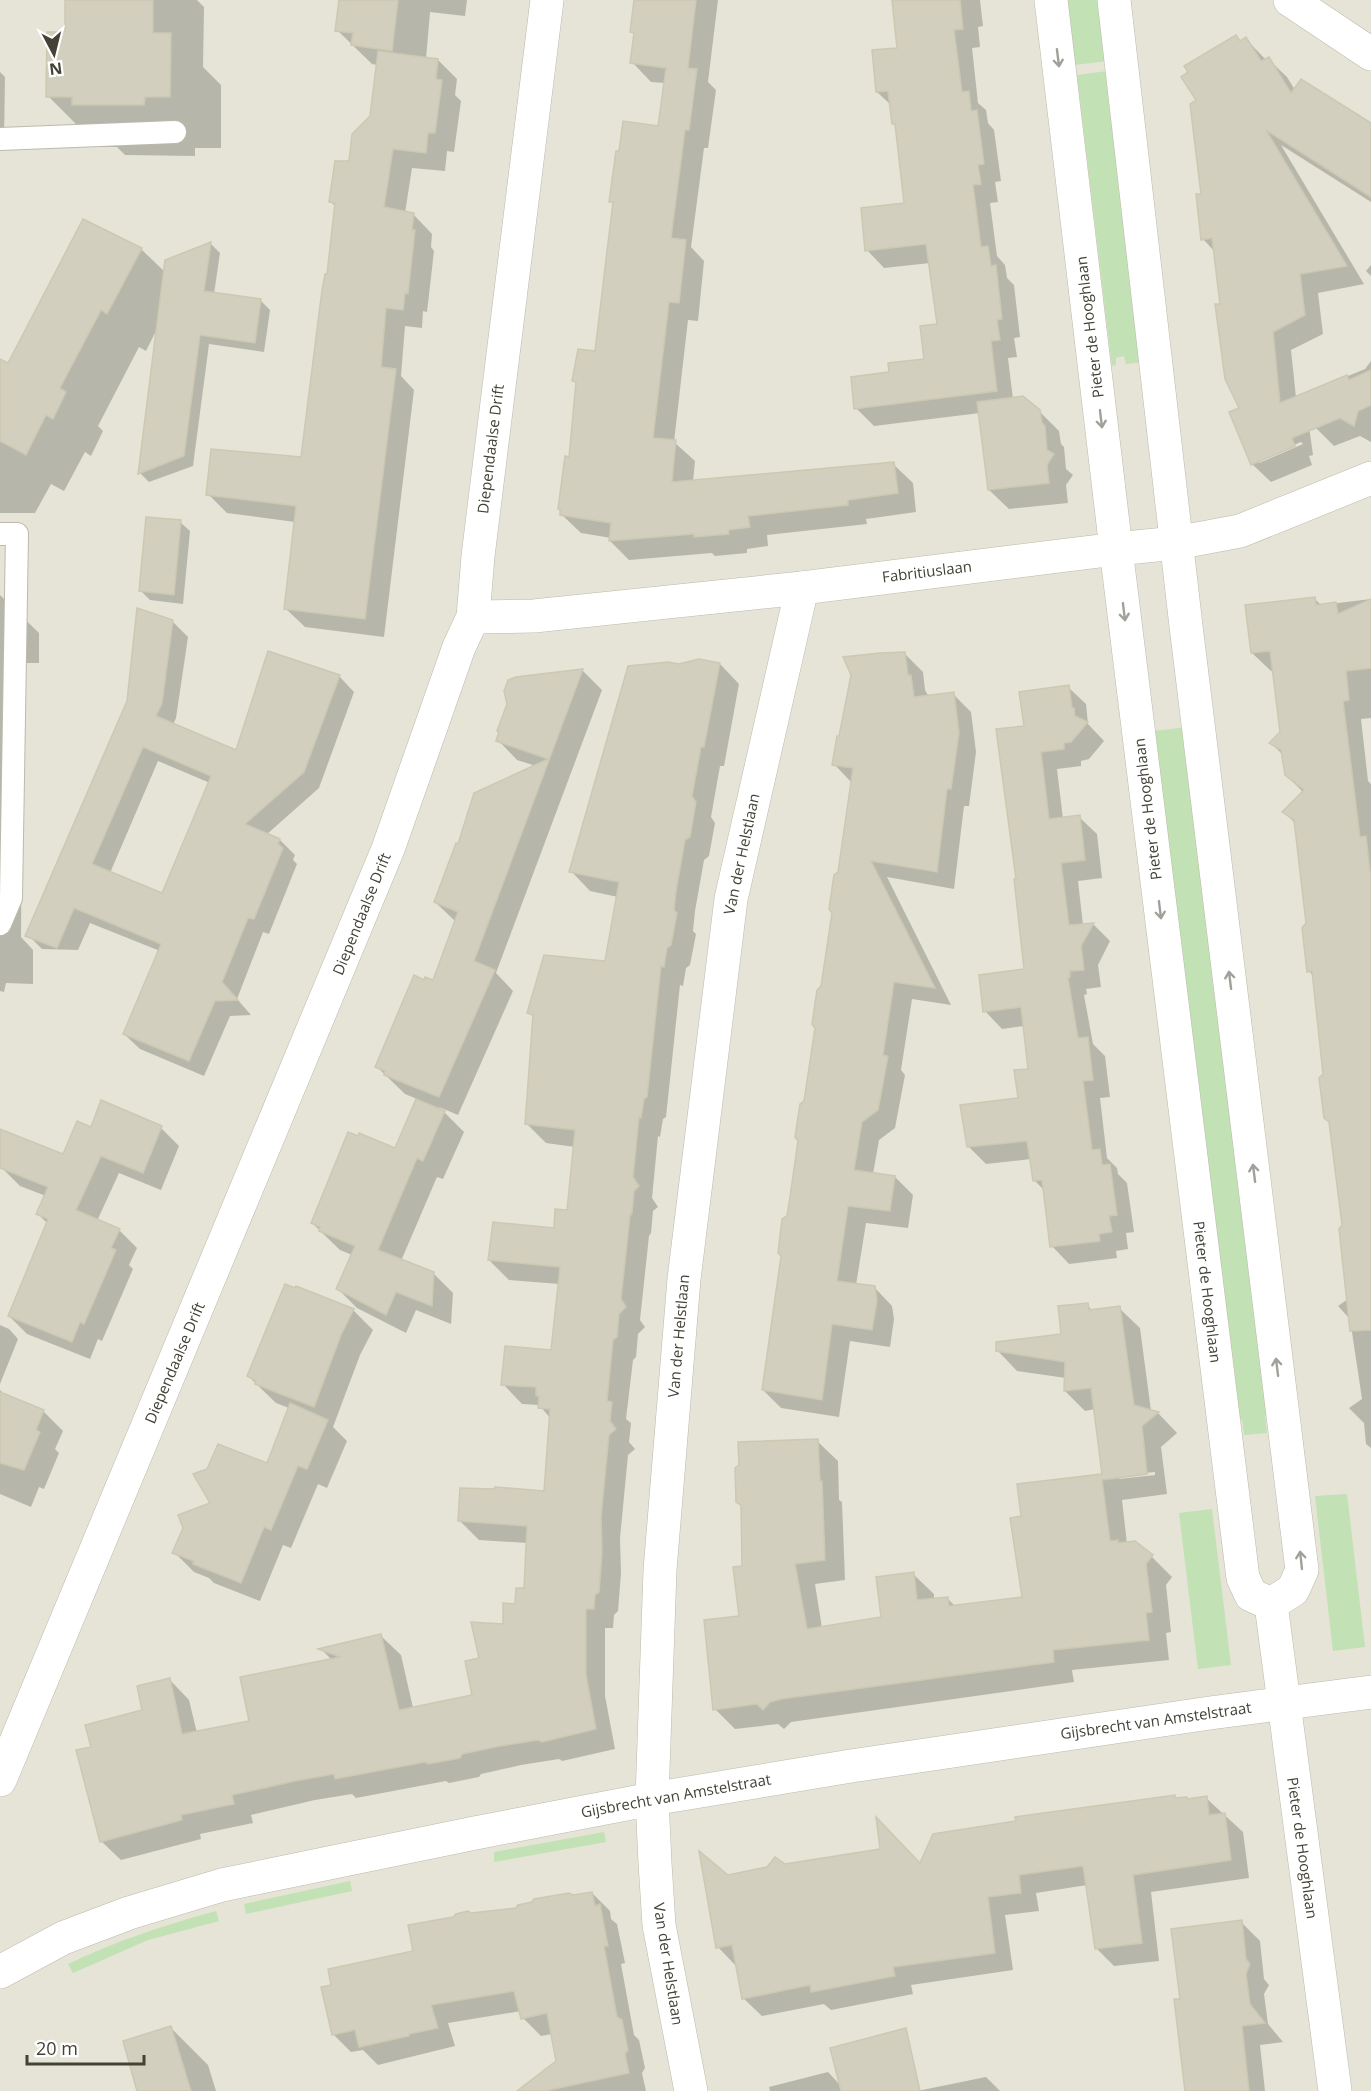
<svg xmlns="http://www.w3.org/2000/svg" width="1371" height="2091" viewBox="0 0 1371 2091" font-family="'Open Sans',sans-serif">
<style>
.residential{fill:#e5e4d6}
.green{fill:#c2e1b4}
.shadow{fill:#0003;fill-rule:evenodd}
.building{fill:#d2cfbe;stroke:#ccc8b2;stroke-width:1.5;fill-rule:evenodd}
.lines{fill:none;stroke-linecap:round;stroke-linejoin:round}
.service-casing{stroke:#bcbaab;stroke-width:24}
.minor-casing{stroke:#bcbaab;stroke-width:34}
.tertiary-casing{stroke:#bcbaab;stroke-width:34}
.service{stroke:#fff;stroke-width:22}
.minor{stroke:#fff;stroke-width:33}
.tertiary{stroke:#fff;stroke-width:33}
.oneway{stroke:#a2a09b}
.labels{text-anchor:middle;stroke-width:4.5;stroke-linejoin:round;paint-order:stroke}
.street-label{font-size:15px;fill:#444237;stroke:#fff}
</style>
<rect width="100%" height="100%" fill="#f2f1e7"/>
<rect class="residential" x="0" y="0" width="1371" height="2091"/>
<g class="green">
<polygon points="1067,0 1100,0 1107,61 1075,65"/>
<polygon points="1108,71 1143,362 1126,364 1124,356 1116,358 1116,365 1112,366 1077,75"/>
<polygon points="1187,727 1269,1415 1265,1416 1267,1433 1244,1435 1242,1419 1237,1419 1154,731"/>
<polygon points="1347,1494 1365,1647 1333,1651 1315,1496"/>
<polygon points="1212,1509 1231,1665 1198,1669 1179,1513"/>
<polygon points="604,1832 606,1842 494,1862 494,1852"/>
<polygon points="350,1881 352,1891 246,1914 244,1904"/>
<path d="M216 1911 219 1921 148 1940 73 1973 68 1964C116 1941 165 1925 216 1911Z"/>
</g>
<g class="shadow">
<polygon points="67,0 197,0 204,7 203,67 221,85 221,148 195,148 195,156 125,155 117,147 99,147 48,96 67,34"/>
<polygon points="341,0 467,0 465,16 430,12 426,59 438,60 457,79 455,95 461,101 454,152 447,151 445,171 412,168 405,213 413,214 432,234 431,247 434,251 427,312 423,311 422,328 405,326 401,376 414,390 384,637 305,627 285,608 295,522 227,513 208,494 302,458 336,207 331,202 371,116 377,65 372,64 337,30"/>
<polygon points="636,0 718,0 708,82 716,90 708,148 704,148 691,247 704,261 698,321 688,320 674,442 695,461 693,482 893,464 913,483 916,512 866,519 867,524 767,535 768,546 747,549 747,553 715,556 712,553 629,560 610,541 611,538 581,533 561,514 570,458 577,384 574,381 596,353 614,205 611,201 659,127 665,83 651,82 632,62 635,35 632,32"/>
<polygon points="893,0 980,0 983,26 978,27 980,47 972,48 978,103 986,110 988,123 994,130 1001,181 995,182 998,202 990,203 997,256 1005,265 1007,278 1014,285 1020,337 1014,338 1017,357 1008,358 1013,399 1039,411 1059,431 1061,444 1064,447 1066,469 1073,475 1066,485 1068,503 1009,509 989,490 980,413 874,426 856,408 891,374 925,360 939,325 930,263 884,268 867,250 906,204 897,126 894,123 892,106 877,92 899,49"/>
<path d="M1236 37 1241 42 1246 39 1266 60 1268 59 1287 77 1295 90 1371 125V202L1281 145 1364 284 1318 293 1323 334 1291 350 1297 407 1308 419 1313 455 1309 456 1312 465 1271 482 1252 464 1222 305 1215 252 1203 239V195L1198 101ZM1301 442 1303 444 1259 463V460Z"/>
<polygon points="0,72 5,77 4,139 0,139"/>
<polygon points="210,243 220,253 214,294 260,300 270,310 264,352 209,344 193,466 149,482 140,473 158,327 146,351 139,347 98,426 103,431 91,456 85,452 64,491 51,484 35,513 0,513 0,361 9,365 141,249 165,272"/>
<polygon points="1371,265 1371,276 1366,271"/>
<polygon points="1371,361 1371,442 1360,436 1334,446 1316,428 1302,395 1365,369"/>
<polygon points="180,522 190,531 183,604 150,600 140,590"/>
<polygon points="0,595 39,633 39,663 23,663 21,937 33,950 33,984 6,983 4,992 0,991"/>
<polygon points="1314,598 1321,605 1371,599 1371,718 1361,719 1368,781 1371,784 1371,1448 1366,1444 1364,1423 1349,1408 1362,1399 1350,1319 1338,1306 1348,1299 1344,1225 1314,977 1309,971 1308,924 1296,824 1284,812 1304,793 1286,775 1284,756 1271,743 1281,733 1274,671 1271,671 1252,653"/>
<path d="M172 621 188 637 176 718 173 725 237 752 339 676 354 692 319 788 266 835 280 840 295 855 293 860 297 864 269 934 263 932 237 999 251 1015 230 1016 204 1076 140 1049 124 1034 160 951 90 923 78 950 42 949 27 934ZM158 761 210 783 163 895 110 873Z"/>
<polygon points="905,654 923,672 925,690 929,697 953,694 971,712 976,752 969,806 964,806 954,889 887,877 951,1005 912,999 901,1070 905,1075 895,1128 879,1140 873,1174 895,1177 913,1195 908,1228 866,1223 856,1285 875,1288 892,1306 894,1319 890,1347 850,1341 839,1417 781,1408 763,1390 851,782 834,764 840,738"/>
<polygon points="720,664 739,684 724,766 720,766 711,817 715,823 709,856 704,860 695,911 693,931 696,934 690,965 686,968 683,986 680,985 666,1117 663,1119 660,1137 658,1136 652,1198 658,1207 653,1211 651,1233 649,1236 640,1320 645,1327 638,1334 636,1357 633,1360 626,1419 631,1423 629,1442 635,1449 628,1455 620,1538 621,1573 618,1611 614,1615 613,1628 605,1628 605,1696 615,1749 562,1761 559,1759 521,1765 481,1774 479,1777 449,1783 446,1781 356,1798 352,1794 315,1800 251,1815 253,1823 200,1834 201,1839 121,1860 101,1841 92,1748 144,1712 170,1680 189,1700 197,1733 251,1722 332,1660 321,1649 381,1636 401,1655 413,1708 474,1696 480,1659 526,1590 528,1543 479,1540 459,1520 546,1493 551,1419 539,1405 522,1404 503,1384 552,1352 559,1284 509,1280 489,1260 555,1229 569,1212 575,1147 546,1143 527,1124 534,1018 529,1012 606,963 618,897 590,891 571,871 679,666"/>
<polygon points="583,671 602,690 496,973 513,991 458,1115 439,1107 464,1132 443,1179 437,1177 401,1261 433,1273 453,1293 451,1324 416,1310 406,1333 357,1308 338,1289 352,1255 340,1250 312,1223 395,1150 417,1099 405,1094 377,1067 425,982 434,982 455,921 435,902 536,766 517,760 498,740 516,678"/>
<polygon points="1068,687 1086,704 1088,724 1104,741 1089,759 1081,761 1081,766 1057,769 1063,819 1079,817 1097,834 1102,878 1078,881 1083,925 1093,924 1110,941 1098,965 1101,987 1086,989 1087,994 1084,995 1093,1044 1105,1056 1110,1097 1100,1098 1107,1158 1117,1168 1118,1174 1127,1183 1134,1232 1126,1233 1128,1249 1116,1251 1117,1258 1069,1264 1052,1246 1045,1191 1034,1180 1031,1159 986,1164 968,1146 1019,1100 1030,1070 1024,1026 1002,1029 985,1011 1025,971 1017,880 1026,727"/>
<polygon points="102,1102 161,1128 179,1146 161,1190 119,1173 97,1221 119,1230 137,1248 129,1265 133,1269 102,1341 98,1339 90,1359 27,1334 9,1316 48,1224 38,1214 46,1196 20,1186 1,1167 64,1156 92,1129"/>
<polygon points="297,1288 354,1311 373,1330 360,1355 333,1427 347,1441 327,1488 318,1484 291,1548 283,1545 260,1601 214,1583 209,1578 194,1572 174,1552 212,1504 268,1464 289,1408 276,1403 248,1376"/>
<path d="M1087 1305 1093 1311 1119 1308 1140 1328 1151 1411 1158 1413 1177 1433 1161 1447 1167 1494 1122 1500 1127 1544 1134 1543 1152 1557 1172 1577 1166 1585 1171 1632 1166 1633 1169 1660 1072 1670 1074 1682 791 1722 784 1729 778 1724 735 1729 715 1709 741 1617 744 1567 817 1441 838 1461 839 1500 842 1502 845 1580 815 1584 822 1628 882 1618 913 1574 934 1594V1600L947 1598 956 1607 1024 1599 1023 1517 1103 1475 1095 1409 1085 1411 1065 1391 1066 1378 1017 1371 997 1350 1062 1336ZM1155 1472V1475L1119 1479V1476Z"/>
<polygon points="0,1325 9,1329 18,1339 0,1384"/>
<polygon points="0,1390 6,1396 43,1411 63,1431 55,1449 59,1453 44,1489 39,1487 31,1507 0,1494"/>
<polygon points="1175,1797 1177,1800 1188,1800 1206,1798 1243,1832 1249,1878 1151,1892 1159,1961 1114,1966 1096,1948 1087,1885 1036,1893 1039,1911 1005,1915 1013,1970 911,1985 913,1994 831,2010 824,2004 762,2016 743,1998 736,1966 718,1947 728,1877 785,1866 921,1865"/>
<polygon points="592,1893 610,1911 611,1919 617,1924 625,1963 621,1964 634,2035 639,2040 645,2068 642,2073 646,2091 522,2091 557,2061 552,2034 541,2036 523,2018 521,2011 448,2023 455,2046 378,2065 363,2050 351,2052 333,2034 332,1986 415,1952 471,1915 516,1909"/>
<polygon points="1241,1922 1260,1941 1264,1979 1269,1985 1264,1994 1268,2024 1283,2042 1260,2045 1265,2091 1187,2091 1182,2000"/>
<polygon points="170,2027 208,2065 216,2091 142,2091"/>
<polygon points="828,2072 842,2087 843,2091 770,2091 769,2087"/>
<polygon points="986,2077 1000,2091 917,2091"/>
</g>
<g class="building">
<polygon points="65,0 153,0 153,33 171,33 170,97 145,97 144,105 72,105 72,97 46,97 47,32 65,32"/>
<polygon points="339,0 398,0 392,51 351,45 353,33 335,31"/>
<polygon points="634,0 696,0 688,68 697,69 689,130 685,130 671,238 686,240 679,303 669,302 653,438 676,440 672,482 894,462 898,493 848,500 848,505 748,516 750,527 728,530 729,534 694,537 694,534 609,541 611,523 560,515 560,509 558,509 565,456 569,457 576,382 572,381 578,349 595,351 613,202 609,202 616,151 619,151 623,121 658,126 666,68 630,63 634,33 630,32"/>
<polygon points="892,0 960,0 963,29 954,30 962,92 969,91 971,111 977,110 984,164 978,165 981,184 973,185 981,247 988,246 991,266 996,265 1002,319 997,320 1000,340 991,341 997,391 854,409 851,377 889,372 888,363 924,359 920,326 937,324 926,244 865,251 861,208 904,203 895,124 892,124 888,91 876,92 872,50 897,48"/>
<polygon points="1236,35 1240,41 1246,37 1261,61 1269,57 1291,93 1301,79 1371,123 1371,197 1266,130 1347,266 1300,274 1305,315 1273,332 1280,403 1347,375 1349,380 1371,370 1371,405 1358,411 1354,426 1340,418 1292,438 1295,446 1251,465 1229,412 1239,408 1225,379 1215,304 1220,304 1212,238 1201,240 1196,194 1201,194 1190,104 1196,100 1181,77 1188,72 1184,66"/>
<polygon points="378,51 438,59 436,79 442,80 435,133 428,133 426,153 393,149 384,207 414,213 412,230 415,230 408,294 405,293 403,310 386,308 381,367 396,369 365,619 284,609 296,506 206,495 211,449 301,457 322,290 325,274 327,274 335,203 329,202 335,161 349,161 352,134 370,116"/>
<polygon points="83,219 142,248 107,314 101,310 60,388 66,392 53,419 46,415 26,455 0,441 0,359 8,363"/>
<polygon points="211,242 204,291 261,299 255,343 200,335 184,456 138,474 165,260"/>
<polygon points="1023,396 1040,410 1042,423 1045,426 1047,450 1054,454 1047,465 1049,483 988,490 977,402"/>
<polygon points="146,517 181,520 174,595 139,591"/>
<polygon points="1315,597 1316,605 1336,602 1338,614 1371,599 1371,668 1346,671 1349,700 1343,701 1360,837 1366,836 1371,880 1371,1330 1350,1331 1339,1229 1342,1225 1329,1122 1324,1118 1319,1078 1323,1074 1312,971 1307,972 1302,928 1306,923 1294,820 1282,812 1304,790 1285,775 1281,750 1269,743 1280,732 1270,651 1251,653 1245,605"/>
<path d="M137 608 173 620 162 703 156 716 236 750 268 651 340 675 304 772 245 824 280 839 278 844 283 848 254 919 248 918 222 982 238 1000 215 1001 189 1061 123 1034 161 944 74 908 57 948 25 936 127 701ZM143 747 211 776 162 893 92 864Z"/>
<polygon points="905,652 908,675 911,675 914,697 954,692 959,733 951,789 947,789 937,872 871,861 935,988 894,982 883,1055 888,1056 878,1110 862,1122 854,1170 895,1176 890,1211 848,1206 837,1281 875,1286 877,1301 872,1330 832,1324 822,1400 762,1390 781,1256 778,1253 782,1219 787,1216 790,1197 798,1141 795,1137 800,1104 804,1101 815,1028 812,1024 817,990 821,986 832,913 829,909 834,875 838,872 853,768 832,765 837,736 839,736 851,675 843,657 880,653"/>
<polygon points="699,659 720,663 704,747 701,747 692,796 696,802 690,837 685,840 676,891 674,910 677,913 671,945 667,948 664,967 661,966 647,1097 644,1099 641,1118 639,1117 633,1177 639,1186 634,1191 632,1213 630,1216 621,1299 626,1307 619,1314 617,1337 613,1340 607,1401 612,1402 610,1421 616,1429 609,1435 601,1517 602,1552 599,1592 595,1595 594,1609 586,1609 586,1675 596,1729 542,1742 538,1740 500,1746 462,1754 460,1758 428,1764 425,1762 335,1779 334,1774 295,1781 232,1795 234,1804 181,1815 182,1820 100,1842 76,1750 91,1747 85,1725 142,1710 137,1686 170,1678 182,1734 249,1721 240,1677 340,1657 318,1649 381,1634 399,1710 472,1695 465,1661 479,1658 471,1622 503,1624 503,1603 515,1604 516,1588 524,1588 527,1526 458,1521 460,1488 494,1489 495,1487 544,1491 550,1409 538,1408 539,1396 536,1396 536,1387 501,1385 505,1346 551,1350 560,1267 488,1260 493,1222 554,1228 555,1209 567,1210 575,1130 525,1124 533,1015 527,1013 544,955 605,961 619,882 569,872 628,666 668,662 679,664"/>
<polygon points="583,669 474,961 495,970 439,1097 384,1075 385,1071 375,1067 414,975 424,980 425,977 433,980 458,912 434,902 456,843 458,844 474,793 548,759 496,741 499,732 497,731 507,704 504,691 508,680 516,677"/>
<polygon points="1069,685 1072,708 1074,708 1075,716 1088,722 1071,742 1064,743 1064,749 1041,752 1049,819 1080,815 1085,860 1061,863 1069,925 1094,923 1081,946 1084,970 1070,971 1070,977 1068,978 1078,1038 1088,1037 1093,1080 1083,1081 1092,1150 1100,1149 1102,1165 1110,1164 1117,1215 1109,1216 1112,1232 1099,1234 1100,1241 1050,1247 1042,1180 1033,1181 1027,1141 967,1147 960,1105 1018,1098 1014,1070 1028,1069 1021,1007 983,1012 979,975 1024,969 1014,879 1016,879 996,729 1024,726 1019,692"/>
<polygon points="416,1099 445,1111 423,1161 417,1158 378,1250 434,1272 432,1306 396,1292 386,1315 336,1289 355,1246 319,1231 320,1227 311,1223 348,1132 358,1136 359,1133 395,1148"/>
<polygon points="101,1100 162,1126 143,1173 101,1156 76,1210 120,1229 111,1248 116,1250 84,1324 80,1322 72,1342 8,1316 48,1219 36,1214 48,1187 0,1168 0,1129 63,1154 77,1121 91,1127"/>
<polygon points="285,1284 295,1288 296,1286 354,1309 341,1335 314,1407 255,1384 256,1381 247,1376"/>
<polygon points="1088,1303 1089,1310 1120,1306 1134,1405 1159,1412 1142,1426 1147,1474 1102,1480 1110,1541 1118,1540 1118,1543 1135,1541 1153,1555 1146,1564 1152,1612 1146,1613 1149,1640 1053,1650 1054,1662 781,1699 770,1702 763,1710 757,1704 713,1710 704,1620 739,1616 733,1567 742,1566 741,1505 736,1502 735,1468 739,1465 738,1442 818,1439 820,1481 822,1481 825,1560 795,1564 807,1629 881,1617 876,1577 914,1572 917,1600 948,1597 949,1606 1022,1597 1010,1518 1021,1516 1017,1484 1102,1474 1091,1388 1064,1391 1065,1362 996,1351 996,1342 1061,1334 1058,1306"/>
<polygon points="0,1392 44,1410 36,1430 40,1432 24,1470 0,1463"/>
<polygon points="290,1403 328,1420 307,1469 298,1466 271,1530 264,1527 241,1583 193,1564 194,1561 172,1553 183,1528 178,1515 210,1503 193,1474 207,1469 218,1444 267,1463"/>
<polygon points="1175,1795 1175,1798 1187,1797 1187,1799 1207,1796 1209,1815 1225,1813 1231,1860 1133,1875 1142,1943 1095,1949 1083,1866 1019,1875 1021,1893 988,1897 995,1953 893,1967 895,1976 811,1992 810,1985 742,1999 732,1945 716,1948 699,1851 728,1875 767,1867 775,1857 785,1864 880,1849 876,1817 920,1863 933,1834 1016,1821 1015,1817"/>
<polygon points="592,1892 595,1906 600,1904 608,1946 604,1946 617,2017 622,2020 628,2050 625,2054 629,2073 545,2091 517,2091 556,2061 547,2013 521,2019 514,1991 431,2005 438,2028 409,2034 409,2036 359,2047 355,2030 332,2035 321,1987 331,1985 328,1969 413,1951 408,1925 453,1917 456,1914 468,1911 471,1913 516,1908 518,1905 532,1902 534,1899 569,1893 573,1895"/>
<polygon points="1242,1920 1246,1959 1250,1964 1246,1974 1250,2004 1265,2023 1242,2026 1249,2091 1185,2091 1174,1999 1180,1999 1171,1929"/>
<polygon points="171,2026 191,2091 137,2091 123,2041"/>
<polygon points="906,2028 920,2091 841,2091 830,2048"/>
</g>
<g class="lines">
<defs>
<g id="service">
<polyline points="0,139 175,132"/>
<polyline points="0,534 17,534 11,898 0,924"/>
</g>
<g id="minor">
<polyline points="1051,0 1116,549 1243,1578 1251,1595 1271,1604"/>
<polyline points="1114,0 1186,626 1302,1570 1293,1590 1271,1604"/>
<polyline points="1290,0 1371,54"/>
<polyline points="473,617 534,616 802,588 1116,549 1176,543 1240,531 1371,478"/>
<polyline points="1271,1604 1335,2091"/>
<polyline points="0,1780 388,849 459,647 473,617 478,556 547,0"/>
<polyline points="691,2091 659,1925 655,1863 652,1799 660,1570 684,1279 731,899 802,588"/>
</g>
<polyline id="tertiary" points="0,1972 63,1938 129,1913 222,1885 475,1833 652,1799 851,1766 1210,1713 1371,1692"/>
</defs>
<use href="#service" class="service-casing"/>
<use href="#minor" class="minor-casing"/>
<use href="#tertiary" class="tertiary-casing"/>
<use href="#service" class="service"/>
<use href="#minor" class="minor"/>
<use href="#tertiary" class="tertiary"/>
</g>
<defs><path id="oneway-shaft" d="M-6 0H5M1.5-3L5.5 0L1.5 3" fill="none" stroke-width="1.6" stroke-linecap="round" stroke-linejoin="round" transform="scale(1.5)"/></defs>
<g class="oneway">
<use href="#oneway-shaft" transform="translate(1058 58) rotate(83)"/>
<use href="#oneway-shaft" transform="translate(1101 419) rotate(83)"/>
<use href="#oneway-shaft" transform="translate(1124 612) rotate(83)"/>
<use href="#oneway-shaft" transform="translate(1160 910) rotate(83)"/>
<use href="#oneway-shaft" transform="translate(1230 980) rotate(-97)"/>
<use href="#oneway-shaft" transform="translate(1254 1173) rotate(-97)"/>
<use href="#oneway-shaft" transform="translate(1277 1367) rotate(-97)"/>
<use href="#oneway-shaft" transform="translate(1301 1560) rotate(-96)"/>
</g>
<g class="labels">
<g class="street-label">
<text transform="translate(1090 327) rotate(-97)" y="5">Pieter de Hooghlaan</text>
<text transform="translate(491 449) rotate(-83)" y="5">Diependaalse Drift</text>
<text transform="translate(927 572) rotate(-7)" y="5">Fabritiuslaan</text>
<text transform="translate(1148 809) rotate(-97)" y="5">Pieter de Hooghlaan</text>
<text transform="translate(742 854) rotate(-78)" y="5">Van der Helstlaan</text>
<text transform="translate(362 914) rotate(-68)" y="5">Diependaalse Drift</text>
<text transform="translate(1207 1292) rotate(83)" y="5">Pieter de Hooghlaan</text>
<text transform="translate(679 1336) rotate(-85)" y="5">Van der Helstlaan</text>
<text transform="translate(175 1363) rotate(-67)" y="5">Diependaalse Drift</text>
<text transform="translate(1156 1721) rotate(-8)" y="5">Gijsbrecht van Amstelstraat</text>
<text transform="translate(676 1796) rotate(-10)" y="5">Gijsbrecht van Amstelstraat</text>
<text transform="translate(1302 1848) rotate(82)" y="5">Pieter de Hooghlaan</text>
<text transform="translate(668 1964) rotate(81)" y="5">Van der Helstlaan</text>
</g>
</g>
<g transform="translate(54 54) rotate(173)" stroke="#ffffff" stroke-width="4.5" paint-order="stroke">
<path d="M0-4.5L10 22L0 15L-10 22Z" fill="#444237"/>
<text y="-9" font-size="16" font-weight="bold" text-anchor="middle" fill="#444237">N</text>
</g>
<path d="M27 2055v9h117v-9" fill="none" stroke="#444237" stroke-width="3"/>
<text x="36" y="2055" font-size="18" fill="#444237" stroke="#ffffff" stroke-width="4.5" paint-order="stroke">20 m</text>
</svg>
